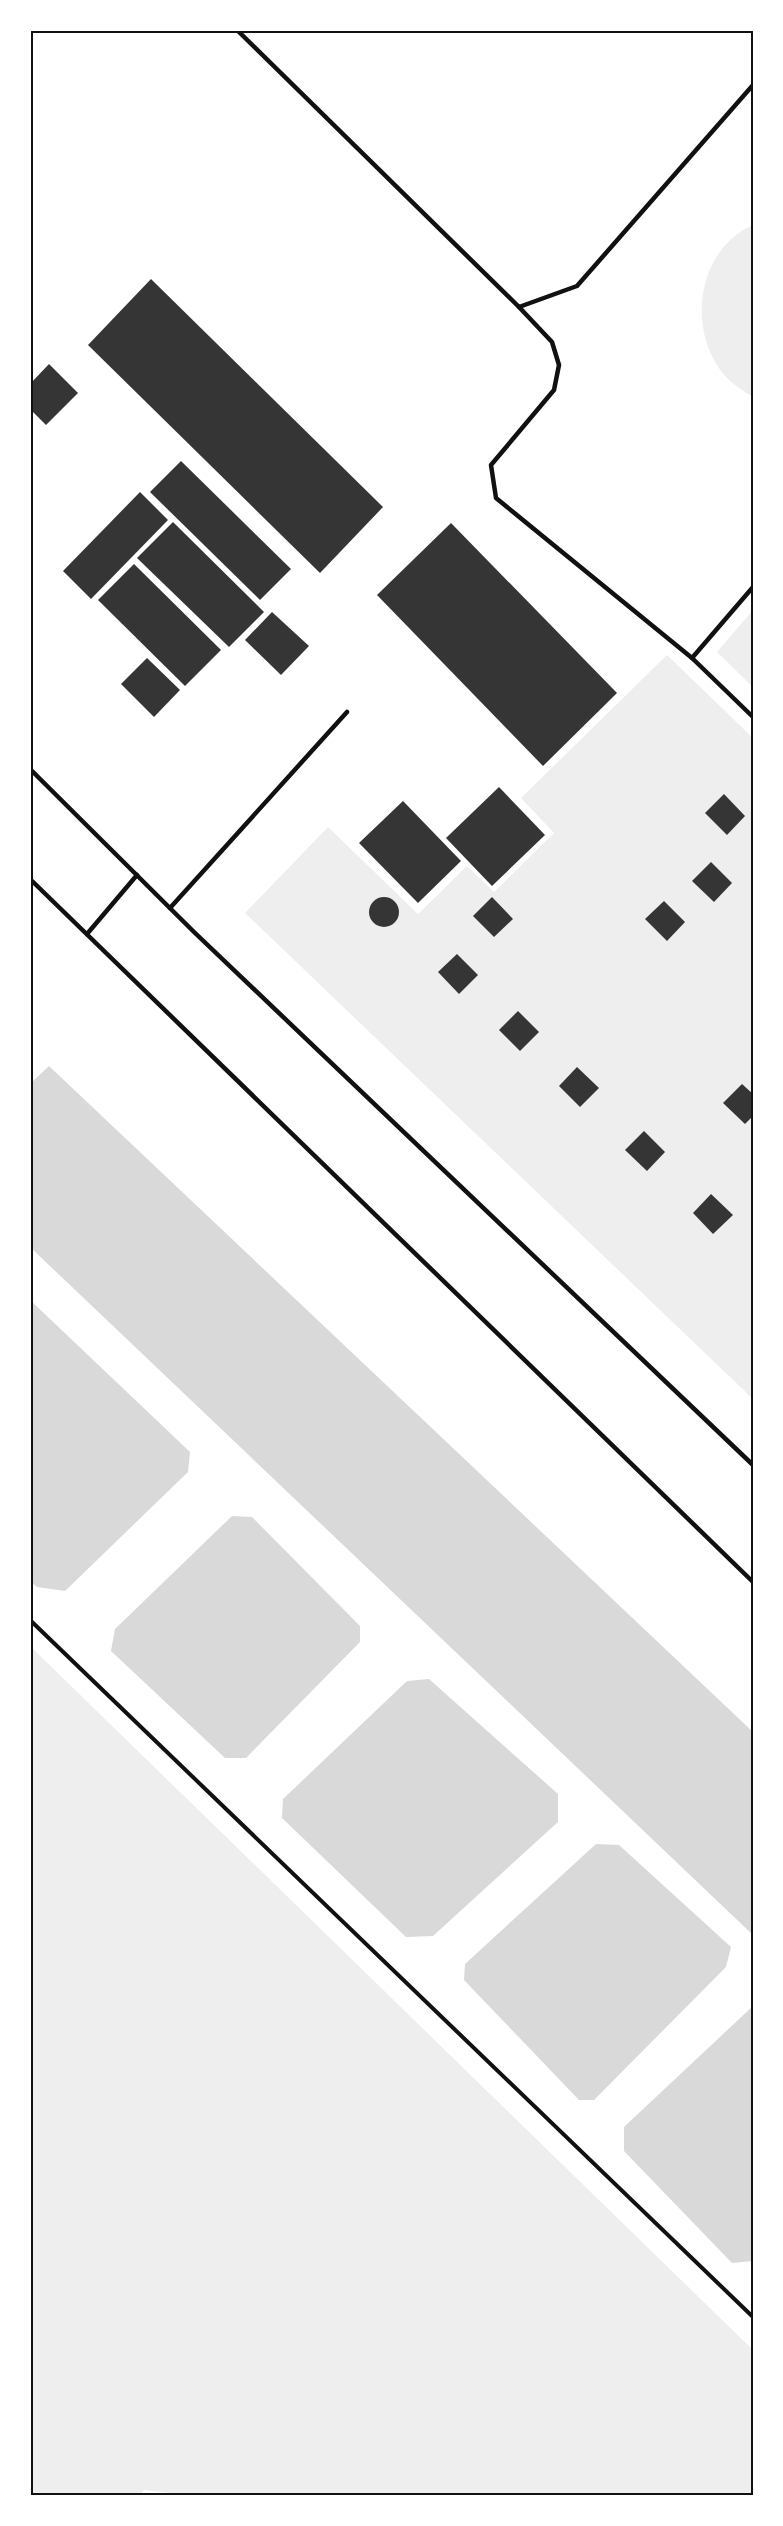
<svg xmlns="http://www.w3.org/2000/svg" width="783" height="2526" viewBox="0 0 783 2526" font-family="'Roboto Condensed',sans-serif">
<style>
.green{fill:#eee}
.water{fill:#d9d9d9}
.building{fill:#353535}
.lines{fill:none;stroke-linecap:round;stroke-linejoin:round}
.path{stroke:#111;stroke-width:4}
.service{stroke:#111;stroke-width:4.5}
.neatline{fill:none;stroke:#111;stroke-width:2}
</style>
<rect width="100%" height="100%" fill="#fff"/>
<g class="green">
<path d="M753 225V397C742 390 729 382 721 371 687 326 698 249 753 225Z"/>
<polygon points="753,610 753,687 717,652"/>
<polygon points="667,655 753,738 753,1399 245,913 328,827 418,914 467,866 494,892 554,833 521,798"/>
<polygon points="30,1646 753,2350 753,2496 194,2496 144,2490 139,2496 30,2496"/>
</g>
<g class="water">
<polygon points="49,1066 753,1732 753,1935 30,1247 30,1084"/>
<polygon points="30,1300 190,1452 188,1472 65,1591 37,1587 30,1581"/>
<polygon points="232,1516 252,1517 360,1626 360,1642 246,1758 225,1758 111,1651 115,1629"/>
<polygon points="429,1679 558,1794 558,1822 433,1936 406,1937 282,1818 283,1799 407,1681"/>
<polygon points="596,1844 619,1845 731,1947 726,1967 594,2100 579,2100 464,1980 465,1964"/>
<polygon points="753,2006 753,2261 732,2263 624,2151 624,2127"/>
</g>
<g class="building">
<polygon points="151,279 383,507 320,573 88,345"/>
<polygon points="49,364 78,393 46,425 30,409 30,384"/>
<polygon points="181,461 291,569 260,600 150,492"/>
<polygon points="140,492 168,520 91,599 63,571"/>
<polygon points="173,522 264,612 229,647 137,558"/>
<polygon points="451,523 617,693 543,766 377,595"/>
<polygon points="134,564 221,650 185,686 98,600"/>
<polygon points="272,612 309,646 281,675 245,640"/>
<polygon points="147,658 180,690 154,717 121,684"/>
<polygon points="499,787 545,835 492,886 446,838"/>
<polygon points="724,794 745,816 727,835 705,813"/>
<polygon points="403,801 461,861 418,903 359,843"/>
<polygon points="711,862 732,883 714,902 692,881"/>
<polygon points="492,897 513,919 494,937 473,916"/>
<circle cx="384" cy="912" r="15"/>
<polygon points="664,901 685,922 667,941 645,919"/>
<polygon points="457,954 478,975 459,994 438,972"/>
<polygon points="518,1011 539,1032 520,1051 499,1030"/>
<polygon points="577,1067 599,1088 580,1107 559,1086"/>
<polygon points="742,1084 753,1094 753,1116 745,1124 723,1103"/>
<polygon points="644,1131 665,1152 647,1171 625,1150"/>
<polygon points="711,1194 733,1215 713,1234 693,1213"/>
</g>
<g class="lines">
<polyline class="path" points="30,1620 753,2317"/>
<g class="service">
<polyline points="237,30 519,307 577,286 753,85"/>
<polyline points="519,307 552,342 559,365 554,390 491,465 496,498 692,658 753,717"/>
<polyline points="692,658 753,587"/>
<polyline points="30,769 194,932 753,1465"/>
<polyline points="30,879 753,1582"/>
<polyline points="170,908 347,712"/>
<polyline points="87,934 137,875"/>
</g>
</g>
<rect width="783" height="2526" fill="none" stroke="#ffffff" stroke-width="63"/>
<rect x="32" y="32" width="720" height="2462" class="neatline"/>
</svg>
